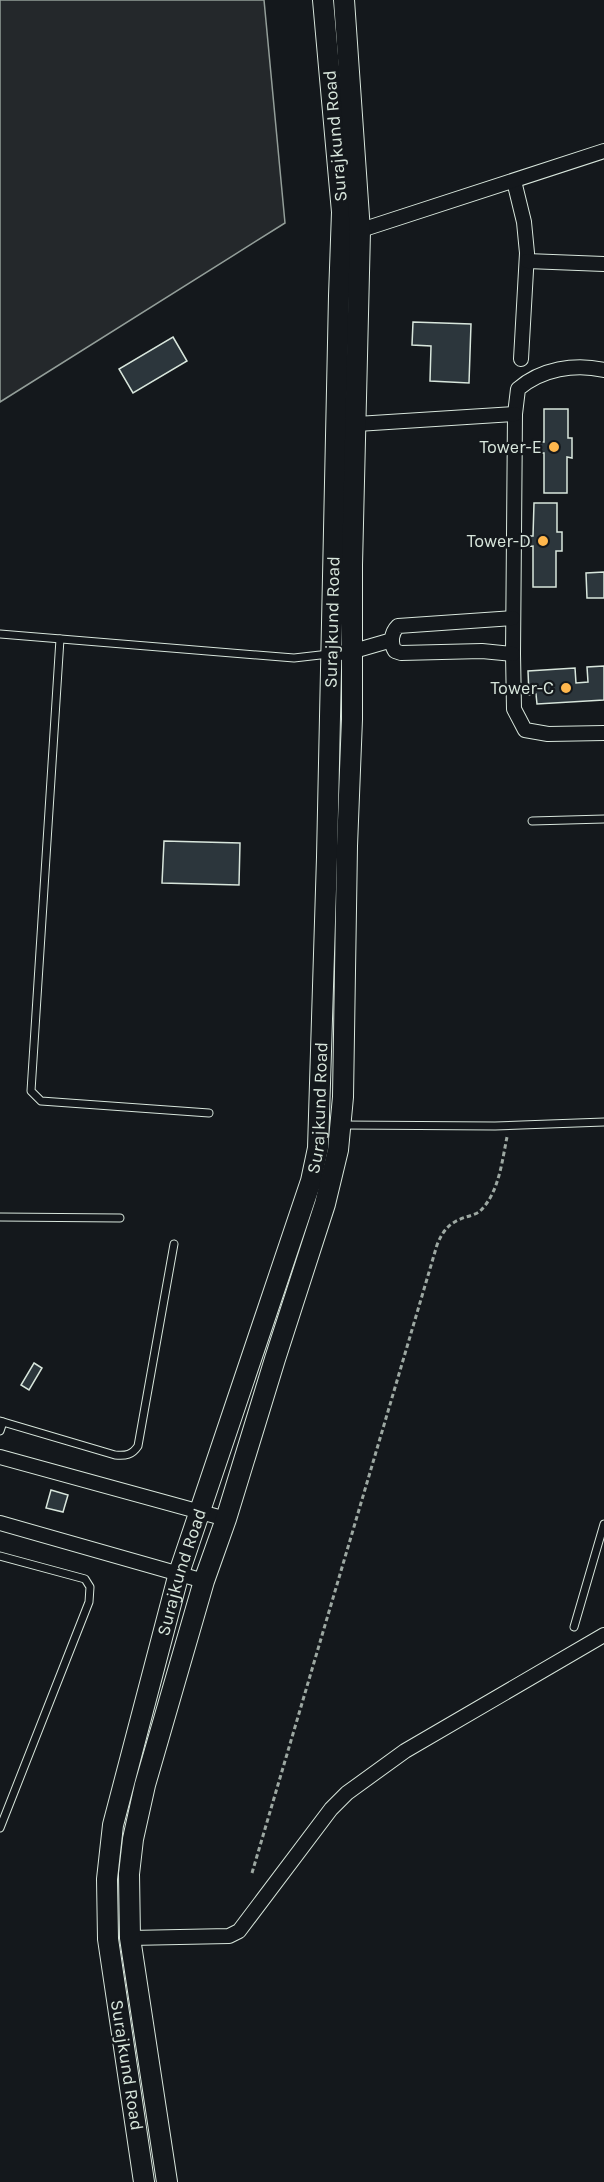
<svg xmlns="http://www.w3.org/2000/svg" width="604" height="2182" viewBox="0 0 604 2182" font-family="Karla,sans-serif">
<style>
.parking{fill:#24282b;stroke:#939e99;stroke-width:1.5}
.building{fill:#2c363c;stroke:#d8e6dc;stroke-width:1.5}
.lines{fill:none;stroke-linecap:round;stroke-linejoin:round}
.service-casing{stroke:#d8e6dc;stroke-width:9}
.minor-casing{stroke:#d8e6dc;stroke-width:16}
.secondary-casing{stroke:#d8e6dc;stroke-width:22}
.path{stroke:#9da8a2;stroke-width:3;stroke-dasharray:4.5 3;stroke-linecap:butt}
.service{stroke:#14181c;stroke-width:7}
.minor{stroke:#14181c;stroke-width:14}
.secondary{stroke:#14181c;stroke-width:20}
.poi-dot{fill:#ffb74d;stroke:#14181c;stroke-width:2}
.labels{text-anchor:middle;stroke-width:4.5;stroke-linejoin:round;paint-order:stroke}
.street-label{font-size:18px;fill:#d8e6dc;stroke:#14181c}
.poi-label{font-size:18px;fill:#d8e6dc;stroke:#14181c;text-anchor:end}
</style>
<rect width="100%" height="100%" fill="#14181c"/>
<polygon class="parking" points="0,0 264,0 285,223 0,402"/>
<g class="building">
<polygon points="413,322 471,324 469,383 430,381 431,346 412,345"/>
<polygon points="173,337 187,361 133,393 119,369"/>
<polygon points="544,409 568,409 568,438 572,438 572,458 567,457 567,493 544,493 544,453 535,453 535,442 544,442"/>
<polygon points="534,503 557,503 557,532 562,532 562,551 556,551 556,587 533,587 533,546 524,547 524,536 533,536"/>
<polygon points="604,572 604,598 587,598 586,573"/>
<polygon points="604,666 604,700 537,704 536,694 529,695 528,671 575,668 576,683 588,682 587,667"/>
<polygon points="164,841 240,843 239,885 162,883"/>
<polygon points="34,1363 42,1368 29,1390 21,1385"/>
<polygon points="51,1490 68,1495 63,1512 46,1508"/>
</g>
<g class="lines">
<defs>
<g id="service">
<polyline points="0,634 294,658 329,654"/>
<polyline points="60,639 31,1091 41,1101 209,1113"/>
<polyline points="532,821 604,819"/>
<polyline points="343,1125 495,1126 604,1122"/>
<polyline points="0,1217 120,1218"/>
<path d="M0 1421 115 1455C126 1456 132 1455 138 1446L174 1244"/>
<polyline points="0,1431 3,1422"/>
<polyline points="0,1556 85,1579 90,1587 89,1602 0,1828"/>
<polyline points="574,1627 604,1524"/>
</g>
<g id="minor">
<polyline points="514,181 524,222 527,253 521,359"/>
<polyline points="352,233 604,151"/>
<polyline points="527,261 604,264"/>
<path d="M604 370C575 363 541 369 518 389L515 414 513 654 514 709 525 730 548 734 604 733"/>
<polyline points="357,424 515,414"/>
<polyline points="332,654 354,651 392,640"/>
<path d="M513 654 482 651 401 653 395 651C390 643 391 633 398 626L513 618"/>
<polyline points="0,1457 226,1519"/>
<polyline points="0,1523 204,1581"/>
<polyline points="130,1938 229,1936 239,1931 331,1809 347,1793 405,1751 604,1635"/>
</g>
<g id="secondary">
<path id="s1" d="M144 2182 108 1939 107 1879 113 1825 179 1573 311 1181 318 1148 327 857 339 296 342 212 323 0"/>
<polyline points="167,2182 130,1938 129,1874 133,1839 145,1785 204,1581 226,1519 275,1359 325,1204 338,1150 343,1097 347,846 352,719 352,565 360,231 344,0"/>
</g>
</defs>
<use href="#service" class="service-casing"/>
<use href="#minor" class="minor-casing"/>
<use href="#secondary" class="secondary-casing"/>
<path class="path" d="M252 1873 437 1245C443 1230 450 1222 466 1217 470 1216 476 1214 479 1212 499 1194 502 1161 507 1137"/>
<use href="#service" class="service"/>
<use href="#minor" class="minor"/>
<use href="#secondary" class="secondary"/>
</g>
<g class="poi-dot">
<circle cx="554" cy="447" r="6"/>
<circle cx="543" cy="541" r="6"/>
<circle cx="566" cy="688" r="6"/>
</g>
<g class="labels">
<g class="street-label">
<text transform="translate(335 136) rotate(-95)" y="6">Surajkund Road</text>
<text dy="6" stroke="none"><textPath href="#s1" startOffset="1594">Surajkund Road</textPath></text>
<text dy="6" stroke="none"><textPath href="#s1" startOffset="1108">Surajkund Road</textPath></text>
<text dy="6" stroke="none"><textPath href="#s1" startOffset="622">Surajkund Road</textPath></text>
<text transform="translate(127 2065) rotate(81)" y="6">Surajkund Road</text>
</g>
<g class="poi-label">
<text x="542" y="453">Tower-E</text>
<text x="531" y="547">Tower-D</text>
<text x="554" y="694">Tower-C</text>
</g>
</g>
</svg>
